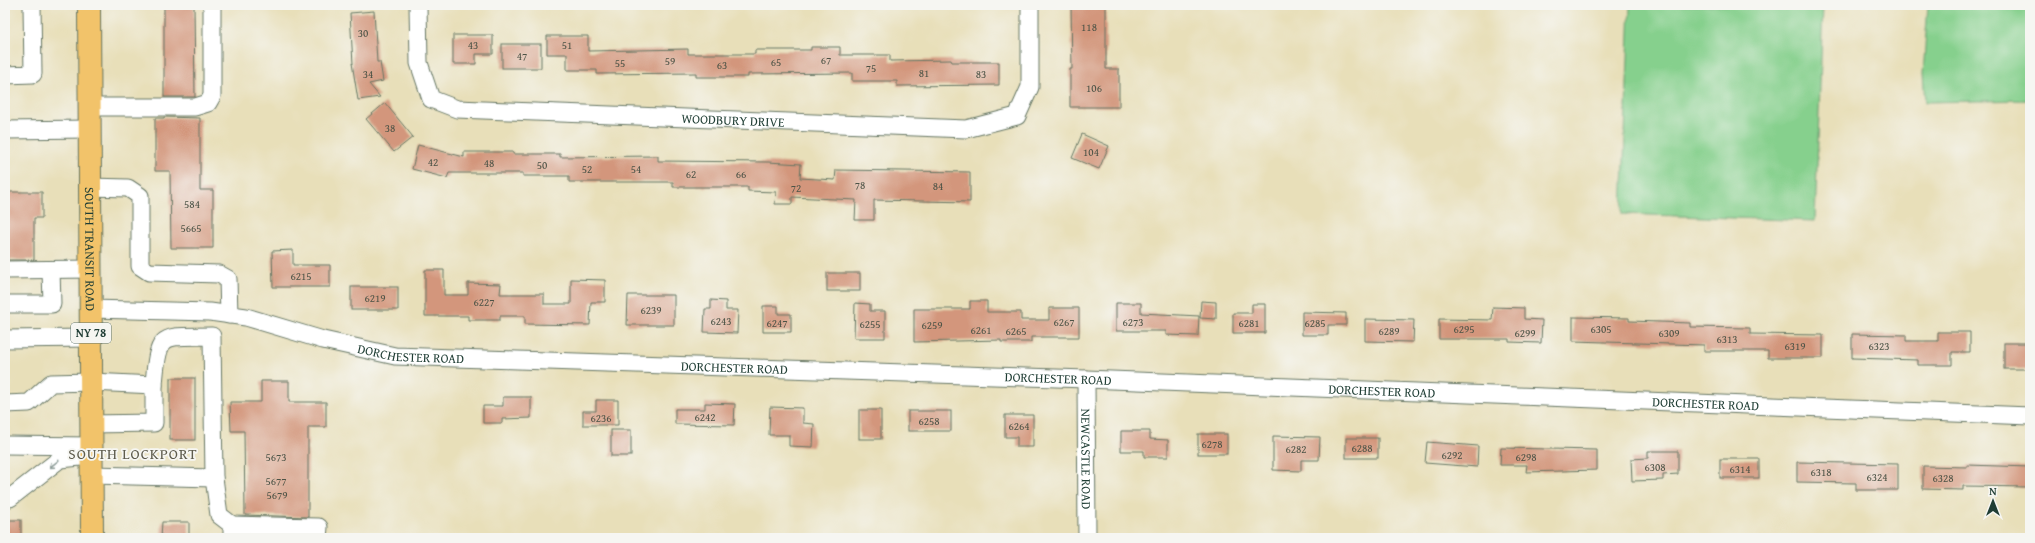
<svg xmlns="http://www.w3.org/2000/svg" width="2035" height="543" viewBox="0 0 2035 543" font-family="'Gentium Book Plus',serif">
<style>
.green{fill:#86d08d;stroke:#528660}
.building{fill:#d3967c}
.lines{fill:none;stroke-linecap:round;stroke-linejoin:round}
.minor-casing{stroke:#657663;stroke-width:19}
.highway-casing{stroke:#657663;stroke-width:24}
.minor{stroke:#fff;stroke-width:17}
.highway{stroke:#f2c36a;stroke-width:22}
.oneway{stroke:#8f9e9a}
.labels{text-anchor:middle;stroke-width:3.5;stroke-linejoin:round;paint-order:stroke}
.number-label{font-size:11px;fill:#4c5346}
.shield{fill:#f6f6f2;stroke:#60746d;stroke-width:1}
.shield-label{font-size:12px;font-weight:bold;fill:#1f3d34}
.street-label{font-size:13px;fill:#1f3d34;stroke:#f6f6f2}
.quarter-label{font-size:15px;letter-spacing:1px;fill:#5e5c4d;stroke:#f6f6f2}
</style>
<rect width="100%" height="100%" fill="#f6f6f2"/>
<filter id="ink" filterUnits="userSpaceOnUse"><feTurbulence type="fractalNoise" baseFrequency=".025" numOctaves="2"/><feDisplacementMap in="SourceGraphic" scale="8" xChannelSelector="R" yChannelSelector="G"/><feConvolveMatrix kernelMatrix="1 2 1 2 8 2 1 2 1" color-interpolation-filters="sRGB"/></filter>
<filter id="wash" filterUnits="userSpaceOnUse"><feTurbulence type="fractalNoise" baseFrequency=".012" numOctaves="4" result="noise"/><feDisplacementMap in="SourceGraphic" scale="16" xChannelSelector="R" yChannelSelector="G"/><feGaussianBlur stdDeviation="0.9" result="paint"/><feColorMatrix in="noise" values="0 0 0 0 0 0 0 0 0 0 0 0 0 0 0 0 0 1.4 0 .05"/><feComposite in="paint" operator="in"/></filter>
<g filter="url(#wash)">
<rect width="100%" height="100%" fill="#e8dfb9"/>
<g class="green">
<polygon points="1630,5 1823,5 1815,221 1622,214"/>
<polygon points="1928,5 2030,5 2030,100 1925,102 1923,74"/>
</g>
<g id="blocks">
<g class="building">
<polygon points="164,5 194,5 195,97 164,97"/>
<polygon points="1071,5 1106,5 1106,69 1119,69 1119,107 1070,107 1070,69 1072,69"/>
<polygon points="374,11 377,62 380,62 383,81 369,84 380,97 358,100 352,63 353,64 350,13"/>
<polygon points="453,35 493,35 493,54 476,54 476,64 453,64"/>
<polygon points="547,36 588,36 588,51 688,49 688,54 755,54 755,50 811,50 811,47 840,47 840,55 890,55 890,61 951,60 952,62 999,62 999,85 897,86 897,81 852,81 852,73 748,74 748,77 696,77 696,73 597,74 597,70 567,70 567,54 547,54"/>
<rect x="502" y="44" width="39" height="24"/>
<polygon points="385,103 413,137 394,152 366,119"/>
<polygon points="164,117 200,118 200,190 213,190 213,248 171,248 170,171 155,171 155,118 164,118"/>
<polygon points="1082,134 1109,146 1099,169 1072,158"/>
<polygon points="418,145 464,157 464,152 513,152 513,154 560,154 560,157 658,156 658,161 768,162 801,164 800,178 835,180 836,170 970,172 970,202 874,200 874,220 855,220 856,200 792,197 792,204 775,204 776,192 748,191 748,187 673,187 673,182 569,182 569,176 523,176 523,173 449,173 447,178 412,169"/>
<polygon points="5,192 42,192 42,218 34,218 34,260 5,260"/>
<polygon points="293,250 293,265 330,265 330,287 273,287 272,251"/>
<polygon points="425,270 444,270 444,295 468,295 468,283 501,284 500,294 544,294 544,304 571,304 571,279 605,280 605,302 591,302 590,325 525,324 525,316 500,316 500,320 468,320 468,316 425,316"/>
<rect x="827" y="273" width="33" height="18"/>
<rect x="351" y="287" width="47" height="23"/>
<polygon points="628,295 674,295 674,325 627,325"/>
<polygon points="711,300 726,301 726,310 738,310 737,333 704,332 705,309 711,309"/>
<polygon points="970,301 987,301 987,312 1021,312 1021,320 1049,320 1049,308 1079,308 1079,337 1031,337 1031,342 1001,342 1001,340 914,342 914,309 970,309"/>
<polygon points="1201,301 1216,302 1216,319 1200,318"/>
<polygon points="855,303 870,304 870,311 885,311 885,338 854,338"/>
<polygon points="1116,303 1141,303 1141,313 1199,316 1198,336 1166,335 1166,331 1116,331"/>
<polygon points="1252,304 1265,304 1265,333 1233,333 1233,313 1252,313"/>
<polygon points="763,306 778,306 778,314 791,314 791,332 763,332"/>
<polygon points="1493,307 1524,308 1524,319 1542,320 1541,343 1509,342 1509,339 1439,339 1439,319 1492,320"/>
<polygon points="1302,312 1346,313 1346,325 1328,325 1328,335 1302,335"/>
<polygon points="1573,317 1629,318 1629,321 1690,323 1690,327 1750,328 1750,334 1823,335 1823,358 1768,358 1768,351 1704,351 1704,345 1573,341"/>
<polygon points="1365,319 1414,320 1413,342 1365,341"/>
<polygon points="1938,332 1970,332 1970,352 1952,352 1952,365 1918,365 1918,360 1852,358 1852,334 1906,335 1906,341 1938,341"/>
<rect x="2004" y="343" width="26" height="26"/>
<rect x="170" y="378" width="25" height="62"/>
<polygon points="261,381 289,381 289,402 326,402 326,427 308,427 308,517 245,515 244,431 231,431 230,402 261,402"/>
<polygon points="503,397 531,397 531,418 502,419 502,423 483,423 483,406 503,406"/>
<polygon points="596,400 618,400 618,425 583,425 583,411 596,411"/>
<polygon points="705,403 735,404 734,425 675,424 675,409 705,409"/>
<polygon points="770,407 803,408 803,423 814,424 813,447 789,446 789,435 769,435"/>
<rect x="859" y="410" width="22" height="29"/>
<rect x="908" y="411" width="43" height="20"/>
<polygon points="1005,415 1033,415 1033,447 1017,447 1017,437 1005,437"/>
<rect x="611" y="430" width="20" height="26"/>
<polygon points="1121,431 1150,431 1150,439 1168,440 1168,457 1144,457 1144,451 1121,451"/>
<rect x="1198" y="434" width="29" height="20"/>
<polygon points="1273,436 1320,437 1319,460 1301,460 1301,471 1273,470"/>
<rect x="1346" y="438" width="32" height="20"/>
<polygon points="1427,442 1478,446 1477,467 1425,463"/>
<polygon points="1501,448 1597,450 1597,470 1526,472 1527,465 1500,465"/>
<polygon points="1648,451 1678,451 1678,474 1663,475 1663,480 1632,481 1631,459 1648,458"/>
<rect x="1720" y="459" width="39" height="19"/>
<polygon points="1797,462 1898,464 1898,490 1856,490 1856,483 1797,482"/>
<polygon points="1967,465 2030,467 2030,487 1963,486 1963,490 1923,489 1923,466 1967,467"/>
<rect x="5" y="520" width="16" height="18"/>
<polygon points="162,522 189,522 189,538 161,538"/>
</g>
</g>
</g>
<g filter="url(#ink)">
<use href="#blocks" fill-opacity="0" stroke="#657663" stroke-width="1"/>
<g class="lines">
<defs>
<g id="minor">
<path id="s1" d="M418 5 419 63 431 99 457 109 966 129 1017 116 1030 87V5"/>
<polyline points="5,75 33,74 32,5"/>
<polyline points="88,107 195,107 208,103 212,96 212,5"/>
<polyline points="5,130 88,129"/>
<polyline points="89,187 128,188 140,196 140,266 149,272 219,274 228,279 229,315"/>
<polyline points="5,270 91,269"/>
<polyline points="5,304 52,304 51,270"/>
<path id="s2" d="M91 309 210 312 246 317 323 340 395 356 1086 379 2030 416"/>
<polyline points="5,339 91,338"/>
<path id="s3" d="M1086 379 1087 538"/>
<path d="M5 404 29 403 51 383 91 382 154 385C158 330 162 337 212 336L214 478 91 475"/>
<polyline points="91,424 154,423 154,385"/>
<polyline points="5,445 91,446"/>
<polyline points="214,478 219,515 232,525"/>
<polyline points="5,498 10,498 60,459 91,456"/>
<polyline points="232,538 232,525 319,527 318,538"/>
</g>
<g id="highway">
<path id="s4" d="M89 5 92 538"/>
</g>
</defs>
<use href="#minor" class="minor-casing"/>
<use href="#highway" class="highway-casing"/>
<use href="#minor" class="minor"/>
<use href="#highway" class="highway"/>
</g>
<defs><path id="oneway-shaft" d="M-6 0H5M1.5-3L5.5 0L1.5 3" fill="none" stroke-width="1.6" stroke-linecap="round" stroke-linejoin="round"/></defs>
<use class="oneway" href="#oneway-shaft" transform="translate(54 464) rotate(142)"/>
</g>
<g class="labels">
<g class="number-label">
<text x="1089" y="31">118</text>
<text x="363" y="37">30</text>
<text x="473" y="49">43</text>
<text x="567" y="49">51</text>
<text x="522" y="60">47</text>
<text x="826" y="64">67</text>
<text x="670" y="65">59</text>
<text x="776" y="66">65</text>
<text x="620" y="67">55</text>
<text x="722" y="69">63</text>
<text x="871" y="72">75</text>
<text x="924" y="77">81</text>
<text x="368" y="78">34</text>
<text x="981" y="78">83</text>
<text x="1094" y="92">106</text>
<text x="390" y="132">38</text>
<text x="1091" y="156">104</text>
<text x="433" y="166">42</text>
<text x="489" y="167">48</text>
<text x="542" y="169">50</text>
<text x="587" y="173">52</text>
<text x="636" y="173">54</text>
<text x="691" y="178">62</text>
<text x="741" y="178">66</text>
<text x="860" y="189">78</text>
<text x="938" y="190">84</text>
<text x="796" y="192">72</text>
<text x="192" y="208">584</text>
<text x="191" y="232">5665</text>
<text x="301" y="280">6215</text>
<text x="375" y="302">6219</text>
<text x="484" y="306">6227</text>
<text x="651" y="314">6239</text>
<text x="721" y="325">6243</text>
<text x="1064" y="326">6267</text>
<text x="1133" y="326">6273</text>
<text x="777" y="327">6247</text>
<text x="1249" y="327">6281</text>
<text x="1315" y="327">6285</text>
<text x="870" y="328">6255</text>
<text x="932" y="329">6259</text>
<text x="1464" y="333">6295</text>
<text x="1601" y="333">6305</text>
<text x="981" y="334">6261</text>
<text x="1016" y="335">6265</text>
<text x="1389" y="335">6289</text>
<text x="1525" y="337">6299</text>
<text x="1669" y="337">6309</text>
<text x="1727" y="343">6313</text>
<text x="1795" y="350">6319</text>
<text x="1879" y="350">6323</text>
<text x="705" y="421">6242</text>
<text x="601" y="422">6236</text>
<text x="929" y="425">6258</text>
<text x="1019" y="430">6264</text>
<text x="1212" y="448">6278</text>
<text x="1362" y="452">6288</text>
<text x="1296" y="453">6282</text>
<text x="1452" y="459">6292</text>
<text x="276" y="461">5673</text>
<text x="1526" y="461">6298</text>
<text x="1655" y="471">6308</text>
<text x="1740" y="473">6314</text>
<text x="1821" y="476">6318</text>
<text x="1877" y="481">6324</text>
<text x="1943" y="482">6328</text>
<text x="276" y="485">5677</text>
<text x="277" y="499">5679</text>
</g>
<rect class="shield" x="71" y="323" width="40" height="20" rx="3"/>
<g class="shield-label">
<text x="91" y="337">NY 78</text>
</g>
<g class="street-label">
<text dy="5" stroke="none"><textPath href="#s1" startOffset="400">WOODBURY DRIVE</textPath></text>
<text dy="5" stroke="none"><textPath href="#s4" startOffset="244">SOUTH TRANSIT ROAD</textPath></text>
<text dy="5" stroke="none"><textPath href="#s2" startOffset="325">DORCHESTER ROAD</textPath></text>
<text dy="5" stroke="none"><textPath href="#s2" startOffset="649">DORCHESTER ROAD</textPath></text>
<text dy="5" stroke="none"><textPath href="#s2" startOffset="973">DORCHESTER ROAD</textPath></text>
<text dy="5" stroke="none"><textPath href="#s2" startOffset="1297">DORCHESTER ROAD</textPath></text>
<text dy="5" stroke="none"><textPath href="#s2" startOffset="1621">DORCHESTER ROAD</textPath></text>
<text dy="5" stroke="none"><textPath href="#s3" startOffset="80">NEWCASTLE ROAD</textPath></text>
</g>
<g class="quarter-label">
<text x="133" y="459">SOUTH LOCKPORT</text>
</g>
</g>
<rect width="2035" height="543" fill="none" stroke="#f6f6f2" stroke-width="20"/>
<g transform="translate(1993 501)" stroke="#f6f6f2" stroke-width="3" paint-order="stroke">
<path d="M0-3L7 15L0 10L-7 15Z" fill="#1f3d34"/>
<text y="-6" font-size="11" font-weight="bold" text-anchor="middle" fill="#1f3d34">N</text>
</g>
</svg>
